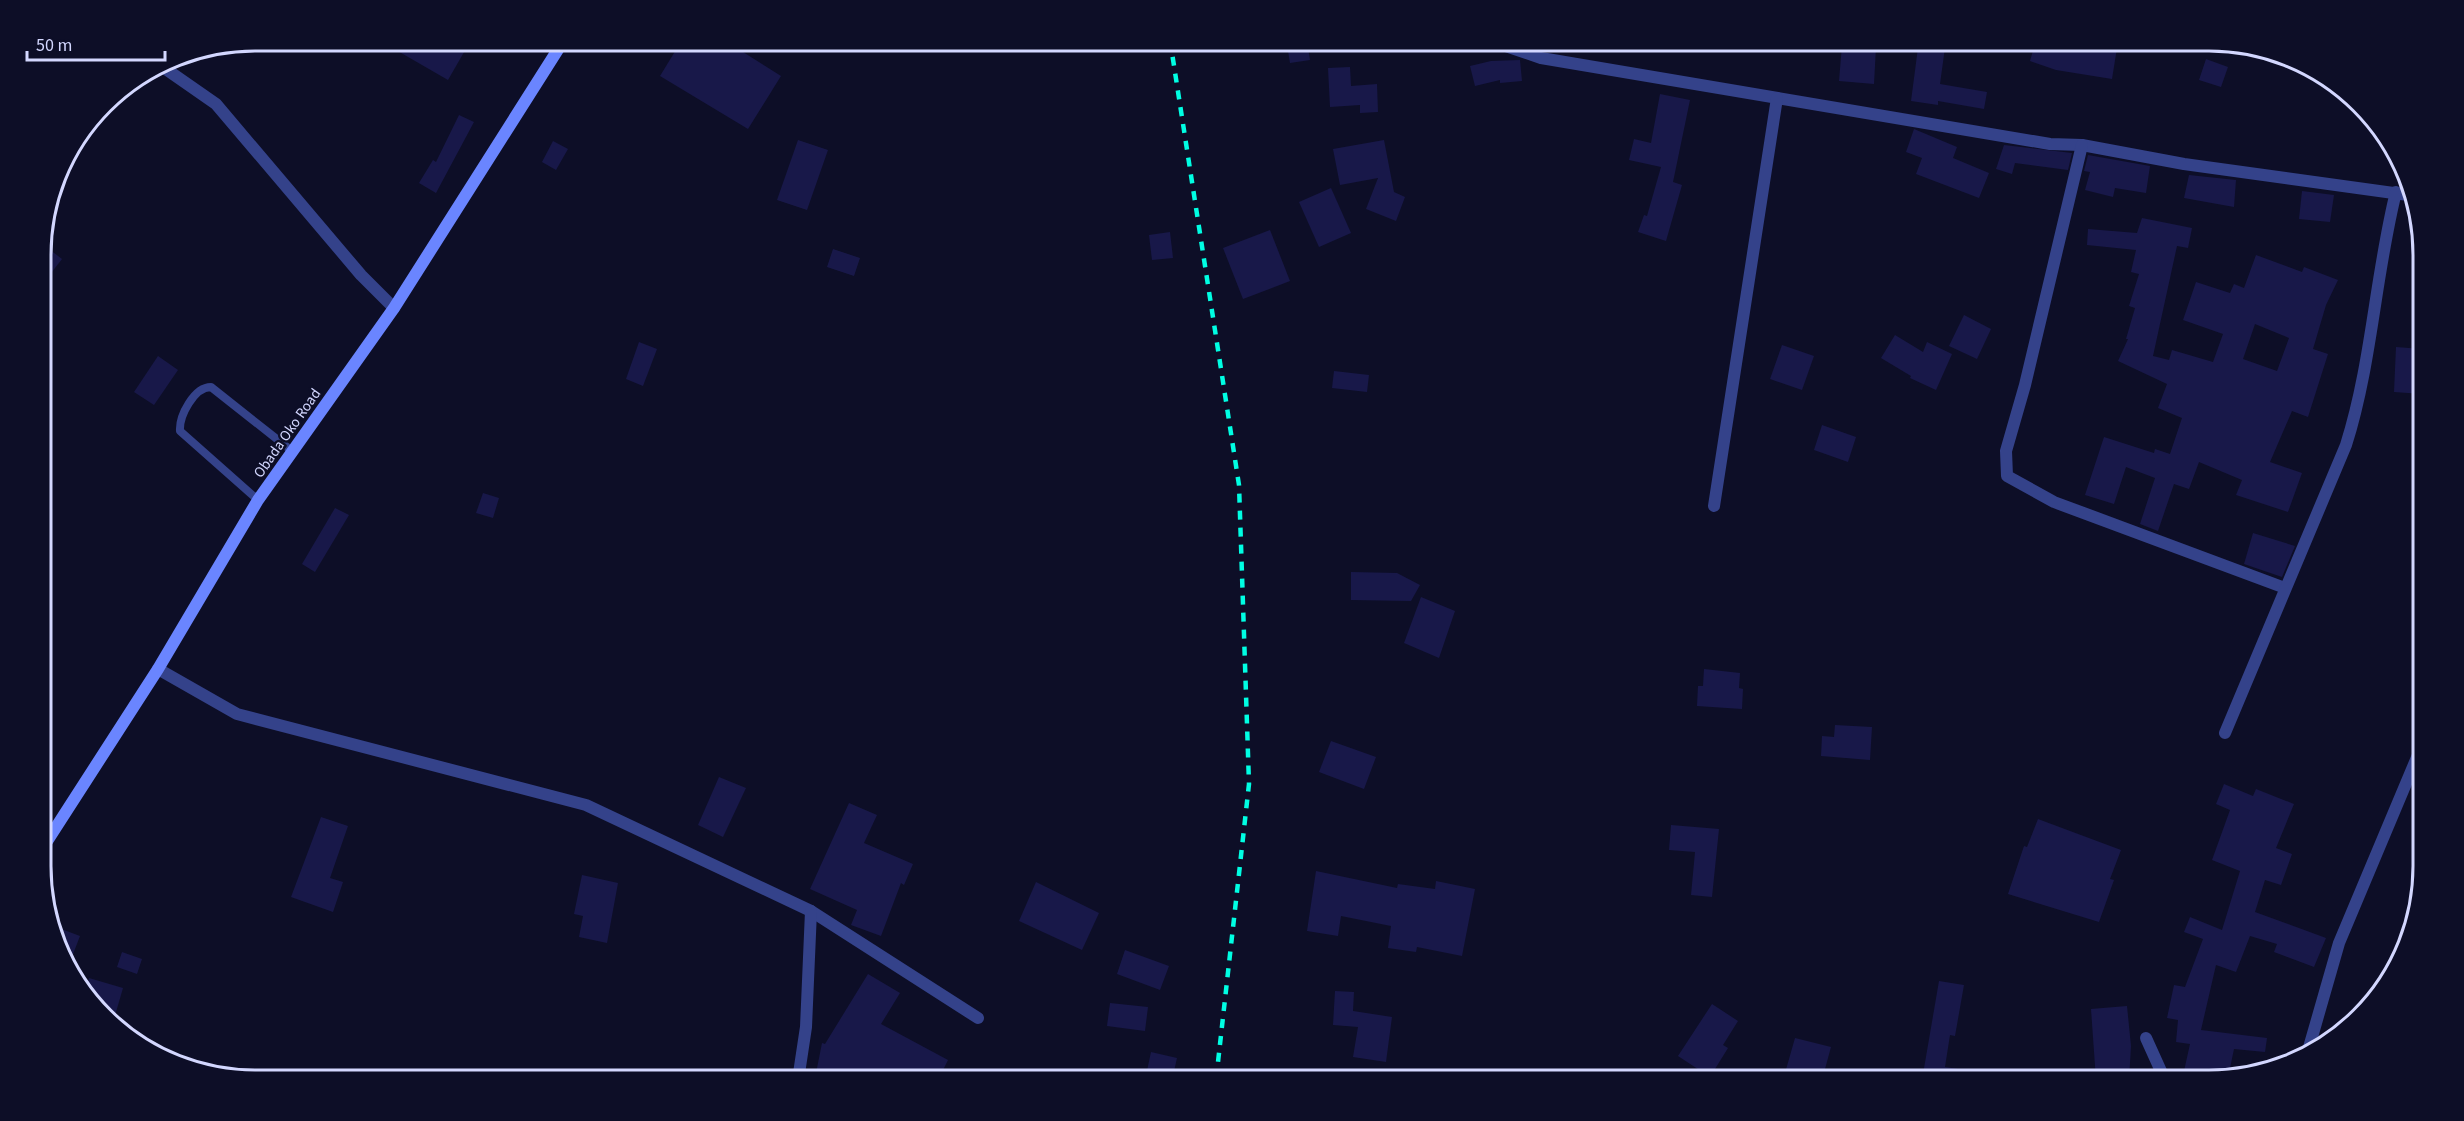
<svg xmlns="http://www.w3.org/2000/svg" width="2464" height="1121" viewBox="0 0 2464 1121" font-family="'Source Sans 3',sans-serif">
<style>
.building{fill:#181849;fill-rule:evenodd}
.lines{fill:none;stroke-linecap:round;stroke-linejoin:round}
.lane{stroke:#34428a;stroke-width:8}
.street{stroke:#34428a;stroke-width:12}
.secondary{stroke:#6a85ff;stroke-width:12}
.rail{stroke:#00fee3;stroke-width:4.5;stroke-dasharray:9 8;stroke-linecap:butt}
.labels{text-anchor:middle;stroke-width:5;stroke-linejoin:round;paint-order:stroke}
.street-label{font-size:15px;fill:#d3d7ff;stroke:#0d0e27}
.rim{fill:none;stroke:#d3d7ff;stroke-width:3}
</style>
<rect width="100%" height="100%" fill="#0d0e27"/>
<g class="building">
<polygon points="402,40 471,40 448,80 396,50"/>
<polygon points="682,40 724,40 781,76 748,129 660,76"/>
<polygon points="1919,40 1946,40 1940,84 1987,92 1984,109 1938,101 1938,105 1911,101"/>
<polygon points="2036,40 2068,40 2117,48 2112,79 2056,70 2030,61"/>
<polygon points="1307,41 1310,60 1290,63 1287,45"/>
<polygon points="1842,45 1876,47 1874,84 1839,81"/>
<polygon points="2206,59 2228,67 2221,87 2199,80"/>
<polygon points="1520,60 1522,81 1500,83 1500,80 1475,86 1470,66 1491,61"/>
<polygon points="1350,67 1351,86 1377,84 1378,112 1360,113 1360,105 1330,107 1328,68"/>
<polygon points="1660,94 1690,100 1673,182 1682,185 1666,241 1638,232 1644,215 1647,216 1661,167 1629,160 1634,139 1651,143"/>
<polygon points="459,115 474,122 436,193 419,183 433,160 436,162"/>
<polygon points="1914,129 1957,147 1953,158 1989,173 1979,198 1916,174 1922,158 1906,152"/>
<polygon points="798,140 828,150 807,210 777,200"/>
<polygon points="1384,140 1394,192 1405,197 1396,221 1366,209 1378,178 1340,185 1333,149"/>
<polygon points="553,141 568,149 556,170 542,162"/>
<polygon points="2004,145 2072,153 2068,170 2015,163 2012,174 1996,169"/>
<polygon points="2088,155 2150,166 2146,193 2115,188 2113,197 2085,190 2090,172 2084,171"/>
<polygon points="2189,175 2236,180 2234,207 2184,198"/>
<polygon points="1331,188 1351,233 1319,247 1299,202"/>
<polygon points="2302,191 2334,195 2330,222 2299,219"/>
<path d="M2142 218 2192 228 2188 248 2177 246 2153 356 2169 360 2172 350 2213 362 2223 334 2183 320 2196 282 2230 293 2234 284 2244 288 2256 255 2302 272 2304 267 2338 280 2326 305 2313 349 2328 354 2308 417 2292 411 2270 462 2302 473 2288 512 2236 495 2242 480 2199 462 2189 489 2174 484 2158 531 2140 524 2155 478 2126 467 2114 504 2085 495 2104 437 2154 453 2155 449 2170 454 2182 418 2158 408 2167 384 2118 361 2128 339H2126L2135 308 2129 306 2139 274 2131 272 2136 250 2087 245 2088 229 2137 233ZM2255 324 2289 338 2277 371 2243 359Z"/>
<polygon points="1270,230 1290,281 1243,299 1223,248"/>
<polygon points="1170,232 1173,258 1152,260 1149,235"/>
<polygon points="41,243 62,259 41,286"/>
<polygon points="833,249 860,258 854,276 827,267"/>
<polygon points="1964,315 1991,329 1977,359 1949,346"/>
<polygon points="1895,335 1923,352 1927,342 1952,354 1936,390 1910,378 1911,376 1881,358"/>
<polygon points="639,342 657,349 643,386 626,379"/>
<polygon points="1782,345 1814,356 1802,390 1770,379"/>
<polygon points="2396,347 2422,349 2422,394 2394,392"/>
<polygon points="158,356 178,370 154,405 134,392"/>
<polygon points="1334,371 1369,375 1367,392 1332,388"/>
<polygon points="1822,425 1856,437 1848,462 1814,450"/>
<polygon points="483,493 499,498 493,518 476,513"/>
<polygon points="335,508 349,515 315,572 302,564"/>
<polygon points="2253,533 2295,546 2282,577 2244,564"/>
<polygon points="1351,572 1397,573 1420,585 1411,601 1351,600"/>
<polygon points="1421,597 1455,611 1439,658 1404,643"/>
<polygon points="1704,669 1740,673 1739,688 1743,689 1742,709 1697,706 1698,686 1703,686"/>
<polygon points="1835,725 1872,727 1870,760 1821,756 1822,736 1834,737"/>
<polygon points="1331,741 1376,757 1364,789 1319,772"/>
<polygon points="719,777 746,788 723,837 698,825"/>
<polygon points="2224,784 2253,796 2256,789 2294,804 2276,848 2292,854 2281,885 2265,880 2255,912 2326,938 2314,967 2274,952 2277,944 2250,936 2236,972 2216,965 2201,1030 2267,1038 2265,1052 2234,1049 2228,1078 2223,1080 2182,1080 2190,1044 2176,1042 2178,1020 2167,1018 2174,985 2185,987 2203,939 2184,932 2190,917 2222,930 2240,871 2212,860 2230,810 2216,804"/>
<polygon points="849,803 877,815 864,843 913,864 904,885 901,883 881,936 851,925 857,910 810,889"/>
<polygon points="321,817 348,826 330,878 343,882 333,912 291,897"/>
<polygon points="2038,819 2121,850 2110,879 2114,880 2099,922 2008,894 2024,846 2027,847"/>
<polygon points="1671,825 1719,829 1712,897 1691,895 1695,852 1669,850"/>
<polygon points="1316,871 1397,888 1398,884 1435,889 1436,881 1475,889 1462,956 1417,947 1416,952 1388,948 1391,926 1341,916 1338,936 1307,931"/>
<polygon points="582,875 618,883 607,943 579,937 583,916 574,914"/>
<polygon points="1036,882 1099,913 1082,950 1019,921"/>
<polygon points="56,927 80,936 70,962"/>
<polygon points="1125,950 1169,966 1160,990 1117,974"/>
<polygon points="122,952 142,959 137,974 117,967"/>
<polygon points="868,974 900,993 881,1024 948,1060 938,1080 815,1078 822,1043 825,1044"/>
<polygon points="89,978 123,988 114,1019 85,996"/>
<polygon points="1939,981 1964,985 1955,1036 1950,1035 1945,1067 1978,1072 1977,1080 1922,1080"/>
<polygon points="1335,991 1354,992 1353,1011 1392,1017 1386,1062 1353,1057 1358,1027 1333,1025"/>
<polygon points="1110,1003 1148,1007 1145,1031 1107,1026"/>
<polygon points="1712,1004 1738,1021 1723,1045 1728,1048 1710,1077 1678,1056"/>
<polygon points="2127,1006 2131,1046 2129,1080 2096,1080 2091,1009"/>
<polygon points="1795,1038 1831,1047 1822,1080 1783,1080"/>
<polygon points="1151,1052 1177,1058 1172,1080 1145,1080"/>
</g>
<g class="lines">
<path class="lane" d="M258 500 180 431C179 416 194 387 211 387L292 451"/>
<g class="street">
<polyline points="1488,40 1541,58 2050,144 2082,145 2184,164 2408,195"/>
<polyline points="160,65 216,104 361,275 394,308"/>
<polyline points="2082,145 2025,385 2006,451 2007,476 2054,502 2285,588"/>
<polyline points="1714,506 1777,98"/>
<polyline points="158,669 237,714 586,805 811,911 978,1018"/>
<path d="M2225 733 2346 445C2372 363 2375 276 2396 192"/>
<polyline points="2146,1038 2165,1080"/>
<polyline points="2308,1051 2339,943 2423,743"/>
<polyline points="798,1080 806,1027 811,911"/>
</g>
<polyline class="secondary" points="42,849 158,669 258,500 394,308 564,40"/>
<polyline class="rail" points="1170,40 1239,485 1249,784 1216,1080"/>
</g>
<g class="labels">
<g class="street-label">
<text transform="translate(287 433) rotate(-55)" y="5">Obada Oko Road</text>
</g>
</g>
<path d="M0 0H2464V1121H0ZM255 51H2209A204 204 0 0 1 2413 255V866A204 204 0 0 1 2209 1070H255A204 204 0 0 1 51 866V255A204 204 0 0 1 255 51Z" fill="#0d0e27" fill-rule="evenodd"/>
<path class="rim" d="M255 51H2209A204 204 0 0 1 2413 255V866A204 204 0 0 1 2209 1070H255A204 204 0 0 1 51 866V255A204 204 0 0 1 255 51Z"/>
<path d="M27 51v9h138v-9" fill="none" stroke="#d3d7ff" stroke-width="3"/>
<text x="36" y="51" font-size="18" fill="#d3d7ff" stroke="#0d0e27" stroke-width="4.5" paint-order="stroke">50 m</text>
</svg>
